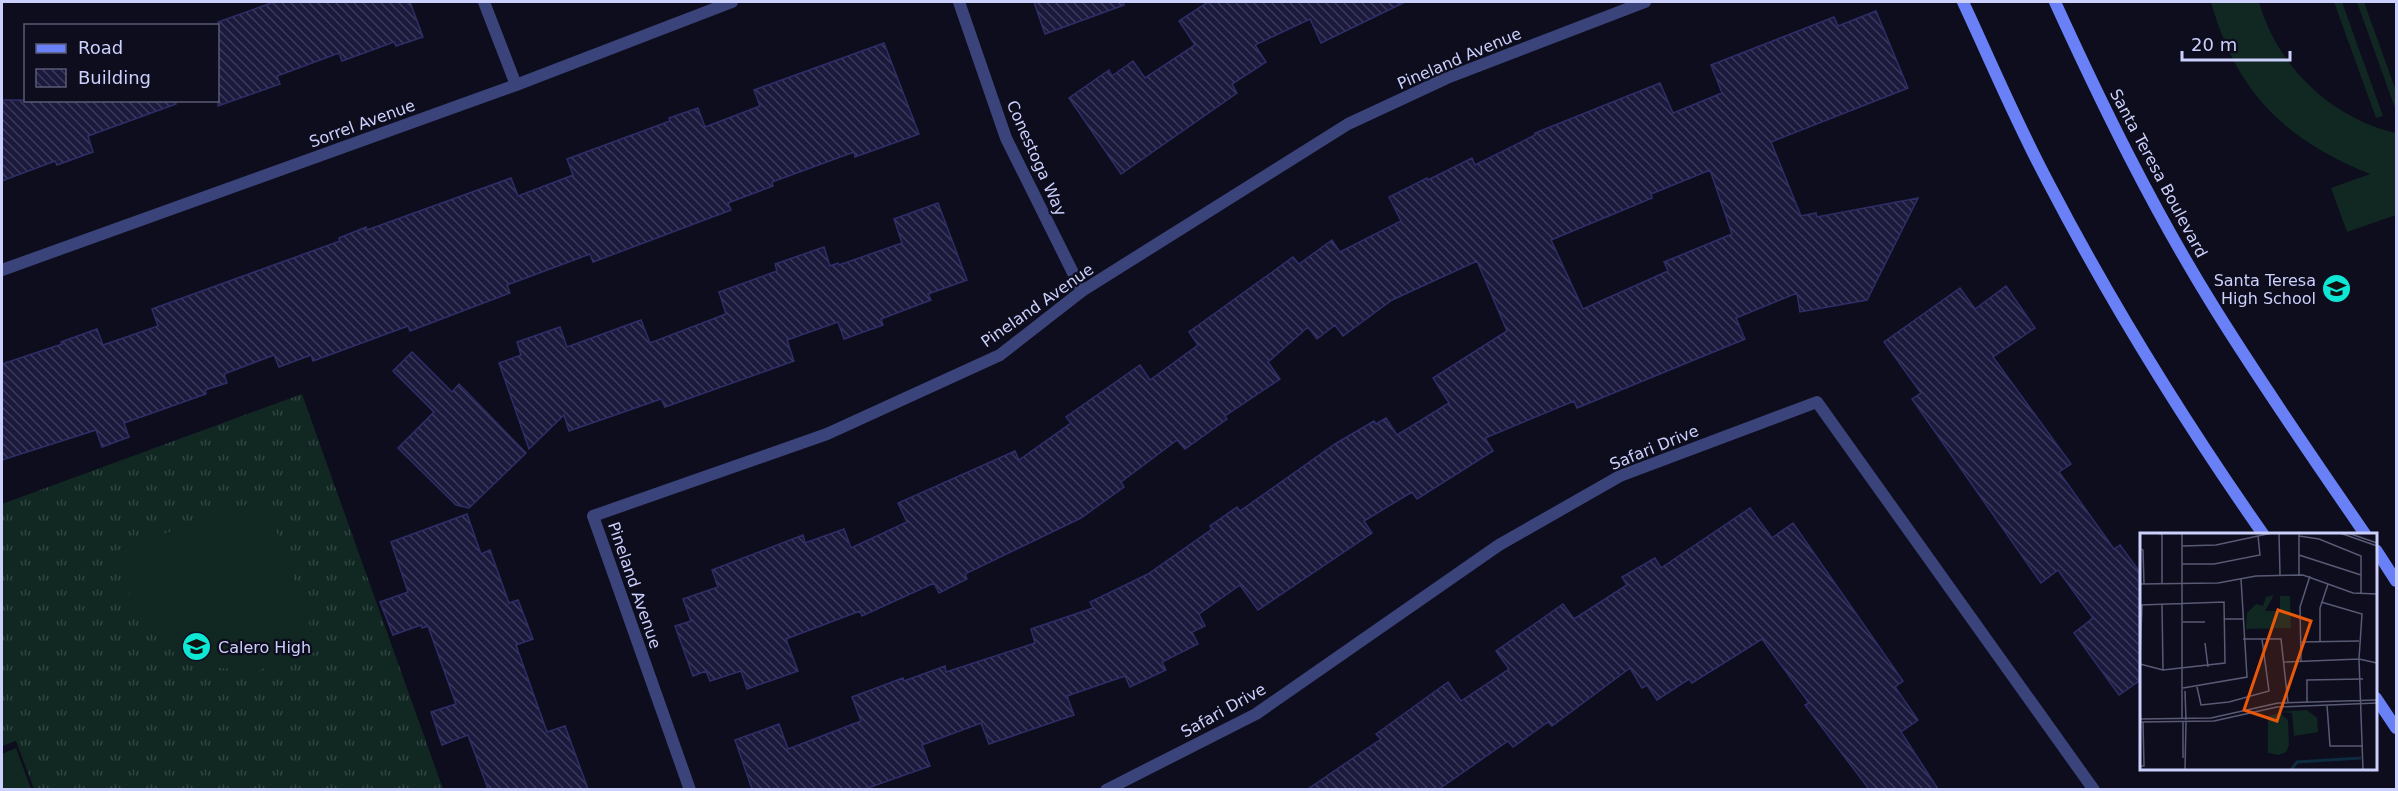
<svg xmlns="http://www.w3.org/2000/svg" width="2398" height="791" viewBox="0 0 2398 791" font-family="'DejaVu Sans',sans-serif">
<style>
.grass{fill:url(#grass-tufts)}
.pitch{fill:#102722}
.building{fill:url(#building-back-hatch);stroke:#2e2e68;stroke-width:1.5;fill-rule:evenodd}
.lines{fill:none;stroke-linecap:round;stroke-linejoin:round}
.minor{stroke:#3b447a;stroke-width:12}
.secondary{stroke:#6980f6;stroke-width:12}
.labels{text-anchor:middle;stroke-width:4.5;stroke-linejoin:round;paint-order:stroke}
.street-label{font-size:16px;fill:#ccd0fc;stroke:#0d0d1d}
.poi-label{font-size:16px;fill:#ccd0fc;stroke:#0d0d1d;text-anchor:end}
.inset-river{fill:none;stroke:#0e2b40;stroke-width:3}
.inset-road{fill:none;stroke:#595b76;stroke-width:1.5}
.view{fill:#e8590c;fill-opacity:0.15;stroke:#e8590c;stroke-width:3}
.inset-edge{fill:none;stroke:#ccd0fc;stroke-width:3}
</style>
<defs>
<pattern id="grass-tufts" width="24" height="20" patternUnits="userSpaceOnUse" patternTransform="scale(1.5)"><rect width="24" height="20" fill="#102722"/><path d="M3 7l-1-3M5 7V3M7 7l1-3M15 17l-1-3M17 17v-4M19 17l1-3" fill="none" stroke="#324543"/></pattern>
<pattern id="building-back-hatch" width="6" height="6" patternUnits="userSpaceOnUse" patternTransform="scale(1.5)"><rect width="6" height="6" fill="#1b1a3d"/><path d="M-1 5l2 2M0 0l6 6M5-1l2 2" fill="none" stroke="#3b3a5a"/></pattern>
</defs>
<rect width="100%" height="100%" fill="#0d0d1d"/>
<polygon class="grass" points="302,394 443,789 34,789 16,741 2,746 2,504"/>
<g class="pitch">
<path d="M2211 2H2259C2277 66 2331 118 2396 133V215L2347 232 2331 188 2370 174C2284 139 2236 92 2211 2Z"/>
<polygon points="2334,2 2342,2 2383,116 2376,118"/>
<polygon points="2357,2 2364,2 2396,91 2396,111"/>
<polygon points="254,502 268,507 319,651 256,671 188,665 140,621 113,552"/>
<polygon points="16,748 31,789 2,789 2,754"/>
</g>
<g class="building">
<polygon points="274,2 410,2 423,37 396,46 394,42 342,61 339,53 277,76 280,84 218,106 218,22"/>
<polygon points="1034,2 1123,2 1124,5 1045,34"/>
<polygon points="1208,2 1405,2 1321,43 1310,19 1255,45 1266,62 1232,84 1237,93 1121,174 1069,98 1109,70 1112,76 1133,61 1145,78 1195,45 1179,21"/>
<path d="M1876 11 1908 88 1771 142 1801 216 1816 213 1817 217 1918 198 1867 300 1800 312 1797 293 1736 318 1745 339 1577 408 1574 401 1485 438 1493 451 1417 499 1412 492 1364 521 1372 533 1258 610 1240 585 1199 614 1205 626 1192 632 1198 644 1162 662 1166 670 1130 687 1125 676 1067 696 1074 715 989 744 981 723 922 745 930 766 865 789H752L735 740 779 724 788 749 861 721 852 697 903 678 904 681 945 666 946 672 1035 643 1031 629 1093 608 1090 602 1148 574 1212 529 1210 526 1237 507 1240 511 1335 444 1374 421 1376 424 1386 418 1397 435 1449 403 1433 378 1507 331 1477 261 1392 300 1343 336 1335 325 1317 339 1308 327 1268 362 1280 379 1225 416 1227 419 1185 449 1177 440 1121 482 1124 487 1081 518 965 574 967 579 939 593 934 583 862 616 860 611 786 639 798 671 747 689 741 671 710 681 706 671 693 676 675 626 691 621 683 599 718 587 712 570 803 535 805 543 844 529 851 548 907 522 898 503 1015 451 1019 460 1071 423 1066 417 1140 365 1150 380 1198 345 1189 332 1293 257 1299 264 1332 240 1340 252 1401 221 1389 197 1427 178 1428 180 1472 158 1475 165 1535 135V133L1660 83 1673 113 1722 93 1711 65 1834 17 1838 26ZM1710 170 1732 234 1664 262 1668 271 1583 309 1551 240 1652 198 1651 194Z"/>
<polygon points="884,43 919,134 855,157 854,152 772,182 773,186 728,203 731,210 593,262 590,254 507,285 510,293 410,331 408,326 313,361 311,355 279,367 274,355 224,374 227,383 205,390 206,394 124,423 129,437 102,447 96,430 2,460 2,364 62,344 61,342 97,329 103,345 158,326 152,309 340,241 339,238 366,227 367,230 511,178 518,196 573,175 567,159 670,121 669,118 698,108 705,127 760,106 754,90"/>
<polygon points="2,100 175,100 176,104 88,136 93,152 57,165 55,161 2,181"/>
<polygon points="938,203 967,280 928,294 931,300 881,319 883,325 844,339 838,322 787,340 794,361 665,407 661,399 569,431 564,415 529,449 499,363 521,355 517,342 560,327 567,347 641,320 650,343 726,314 719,292 777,271 775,264 824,247 830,266 838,263 839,265 902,243 894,219"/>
<polygon points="2006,286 2035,328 1993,357 2071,464 2059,472 2114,549 2120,545 2142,575 2142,679 2119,695 2074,633 2093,618 2058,570 2041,583 1912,399 1921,393 1884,342 1960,288 1975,309"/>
<polygon points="412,352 452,392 459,384 526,453 469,508 456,505 398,448 434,412 393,371"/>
<polygon points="1750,508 1772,538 1793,523 1903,681 1895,687 1918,720 1901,732 1938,789 1869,789 1805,705 1809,703 1762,639 1692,683 1689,679 1657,700 1647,685 1642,688 1630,668 1552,726 1548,722 1513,747 1508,741 1439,789 1308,789 1381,739 1376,734 1448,682 1461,701 1509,669 1496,651 1563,604 1574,619 1627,585 1622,577 1655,558 1661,568"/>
<polygon points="467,514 481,554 490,550 509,603 518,600 533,639 516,645 547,732 565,726 588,789 488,789 468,735 442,745 431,712 456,704 428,626 422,628 421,625 393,635 380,602 408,592 391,542"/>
</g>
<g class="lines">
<g class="minor">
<polyline points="484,2 516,85"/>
<polyline points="959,2 1006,138 1082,291"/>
<polyline points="2,270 516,85 732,2"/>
<polyline points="690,790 593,516 827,434 1000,355 1082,291 1348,124 1447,78 1645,2"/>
<polyline points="1106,790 1256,714 1499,545 1620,476 1817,402 2094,790"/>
</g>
<g class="secondary">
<path d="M1963 2C1991 62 2017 124 2048 182 2112 305 2184 421 2263 534"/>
<path d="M2055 2C2102 105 2152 207 2212 304 2260 382 2313 458 2365 534"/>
<polyline points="2376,550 2396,581"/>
<polyline points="2376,698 2396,728"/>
</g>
</g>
<defs>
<symbol id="school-disc" viewBox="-11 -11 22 22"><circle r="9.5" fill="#0ee7d3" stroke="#0d0d1d"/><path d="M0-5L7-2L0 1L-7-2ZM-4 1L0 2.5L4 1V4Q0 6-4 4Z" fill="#111"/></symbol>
</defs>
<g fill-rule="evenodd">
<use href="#school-disc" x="2320" y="272" width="33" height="33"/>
<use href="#school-disc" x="180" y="630" width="33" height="33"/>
</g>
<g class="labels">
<g class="street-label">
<text transform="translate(1459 58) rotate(-23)" y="6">Pineland Avenue</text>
<text transform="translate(362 123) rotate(-20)" y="6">Sorrel Avenue</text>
<text transform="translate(1037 158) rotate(66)" y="6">Conestoga Way</text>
<text transform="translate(2159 173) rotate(62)" y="6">Santa Teresa Boulevard</text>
<text transform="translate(1037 305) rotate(-35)" y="6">Pineland Avenue</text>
<text transform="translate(1654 447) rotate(-22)" y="6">Safari Drive</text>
<text transform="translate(635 585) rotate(71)" y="6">Pineland Avenue</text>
<text transform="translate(1223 710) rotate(-29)" y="6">Safari Drive</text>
</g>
<g class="poi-label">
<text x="2316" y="286">Santa Teresa<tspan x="2316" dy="18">High School</tspan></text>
<text x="218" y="653" text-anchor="start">Calero High</text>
</g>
</g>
<g transform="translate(2140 533)">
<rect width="237" height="237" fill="#0d0d1d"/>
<path d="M134 62 125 78H140V63H150L151 95 106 96 107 80 116 71 123 73 126 64Z" fill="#102722"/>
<path d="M118 87a8 8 0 1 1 16 0a8 8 0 1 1-16 0ZM167 177 177 185 178 199 154 203 152 180 139 179ZM140 180 148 187 149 212 146 219 139 222 128 220V183Z" fill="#102722"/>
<path class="inset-river" d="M151 237 157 229 221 225"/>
<path class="inset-road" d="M16 0 22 1V51M42 0V185M139 0 140 42M159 0V42M200 0 237 13M208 0 237 10M159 3 179 6 221 23V61M42 13 76 12 132 0M0 16 3 17 4 51M159 22 221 42M42 31H74L120 22 118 3M0 51 78 50 116 43 163 42 213 60 237 61M181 69 222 81 219 126 223 237M0 72 84 69 85 130 23 137 0 131M22 72 23 137M85 86H103M43 89H65M103 106H141L148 170M180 108V75L188 51M161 109 219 108M65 110 68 134M0 128 2 72M161 128 160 74 170 43M144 129 219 126 237 130M57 154 61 172 89 169 129 158 122 106M43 155 107 144 101 46M45 158 46 187M167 169V147L223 146M187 172 190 213H223M0 186 71 185 138 170 237 167M0 189 74 188 137 174 237 170M43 189V225M0 233H4L3 189M45 237 46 189"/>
<path class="view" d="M138 77 171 88 137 188 104 177Z"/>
<rect width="237" height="237" class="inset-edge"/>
</g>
<rect width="2398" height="791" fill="none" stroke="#ccd0fc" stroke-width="6"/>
<rect x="24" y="24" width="195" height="78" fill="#0d0d1d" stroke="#595b76" stroke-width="1.5"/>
<rect x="36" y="44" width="30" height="9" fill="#6980f6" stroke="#595b76" stroke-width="1.5"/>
<text x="78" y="54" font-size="18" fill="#ccd0fc">Road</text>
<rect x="36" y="69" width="30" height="18" fill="url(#building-back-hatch)" stroke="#595b76" stroke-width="1.5"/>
<text x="78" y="84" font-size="18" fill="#ccd0fc">Building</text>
<path d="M2182 51v9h108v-9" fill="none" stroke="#ccd0fc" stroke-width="3"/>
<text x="2191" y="51" font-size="18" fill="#ccd0fc" stroke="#0d0d1d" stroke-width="4.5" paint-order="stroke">20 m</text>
</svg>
